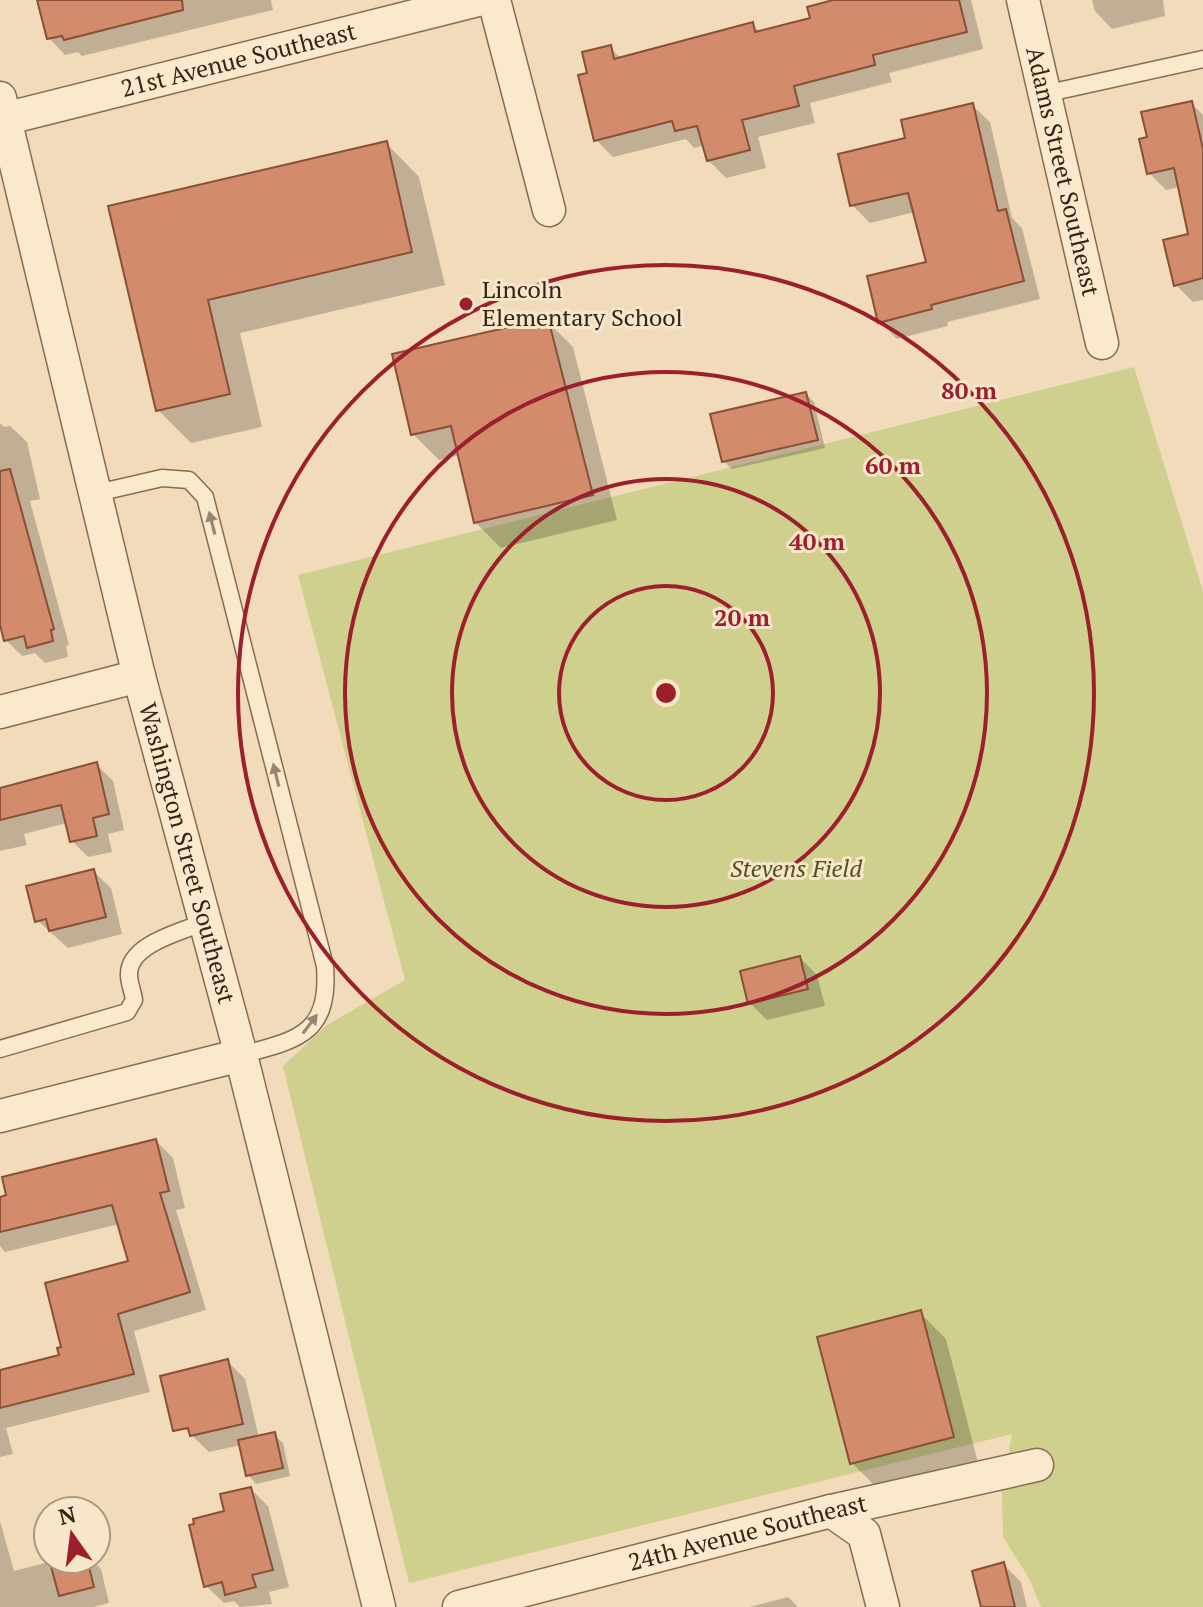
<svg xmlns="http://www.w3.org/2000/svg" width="1203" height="1607" viewBox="0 0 1203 1607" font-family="'PT Serif',serif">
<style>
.green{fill:#cfcf8e}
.shadow{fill:#0003}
.building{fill:#d28c6c;stroke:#894f37;stroke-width:2}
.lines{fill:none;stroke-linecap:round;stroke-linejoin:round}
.service-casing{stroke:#896a53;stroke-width:19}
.minor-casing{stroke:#896a53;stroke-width:35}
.service{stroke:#fbe9cd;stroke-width:16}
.minor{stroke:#fbe9cd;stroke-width:32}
.oneway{fill:#988673}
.ring{fill:none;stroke:#9c1f2d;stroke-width:4}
.poi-dot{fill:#9c1f2d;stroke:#f8e6ca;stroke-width:3}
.labels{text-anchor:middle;stroke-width:6;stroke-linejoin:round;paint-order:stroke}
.street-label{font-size:24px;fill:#362419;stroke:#f8e6ca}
.poi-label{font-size:24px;fill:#362419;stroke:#f8e6ca;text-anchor:start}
.park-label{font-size:24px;font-style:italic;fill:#4d541e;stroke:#f8e6ca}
.centre{fill:#9c1f2d;stroke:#f8e6ca;stroke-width:4}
.ring-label{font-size:24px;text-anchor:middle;font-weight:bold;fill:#9c1f2d;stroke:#f8e6ca;stroke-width:6;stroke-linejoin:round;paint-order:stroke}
</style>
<rect width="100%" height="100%" fill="#f1dbba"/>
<polygon class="green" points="1134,367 1203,591 1203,1607 1041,1607 1029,1578 1003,1537 1002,1492 1012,1434 409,1583 283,1066 327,1025 405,980 298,575"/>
<g class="shadow">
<polygon points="40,0 271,0 273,10 82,56 78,52 65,55 49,38"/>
<polygon points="835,0 971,0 983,49 889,73 892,82 810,103 815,123 758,137 766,168 726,178 708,160 704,145 694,148 686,139 613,157 596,140 590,74 610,48 622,59 752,24 761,33 812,20"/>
<polygon points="1092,0 1163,0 1165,16 1112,29 1095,11"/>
<polygon points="1191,103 1203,115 1203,300 1193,302 1176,285 1191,235 1180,187 1166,190 1149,173 1149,139"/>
<polygon points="972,105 990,122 1012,218 1022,228 1040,299 947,322 948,326 897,339 880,322 929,264 915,212 870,223 852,205 907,139"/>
<polygon points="386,143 419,177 445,285 240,333 262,427 191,443 158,410 111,208"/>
<polygon points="547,321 573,347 617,520 501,548 475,522 460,455 439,460 413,434"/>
<polygon points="806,394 814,402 825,448 732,469 723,461"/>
<polygon points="0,423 4,427 10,426 27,442 40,499 30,501 69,645 66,646 68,657 45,663 35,653 22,656 6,640 0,617"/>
<polygon points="97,765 113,781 124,830 108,834 112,852 88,857 72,841 67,823 24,834 27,845 0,851 0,790"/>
<polygon points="93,871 111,888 122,934 68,948 37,920"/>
<polygon points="800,958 817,975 825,1006 767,1020 750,1003"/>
<polygon points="156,1141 173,1158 185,1208 176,1210 206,1310 134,1331 150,1392 6,1428 13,1454 0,1457 0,1372 61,1356 131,1263 119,1224 5,1252 0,1246 0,1199"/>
<polygon points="920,1313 946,1339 978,1463 878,1489 852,1463"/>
<polygon points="228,1362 245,1379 259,1438 274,1435 283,1443 290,1476 256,1484 248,1475 241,1445 209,1452 184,1428"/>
<polygon points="251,1489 268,1506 289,1587 269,1592 272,1604 240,1607 234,1601 224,1603 206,1586"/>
<polygon points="0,1521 14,1571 60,1559 91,1559 101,1569 109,1603 93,1607 0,1607"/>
<polygon points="1004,1565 1021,1582 1027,1607 983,1607"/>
<polygon points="788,1597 798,1607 750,1607"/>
</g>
<g class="building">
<polygon points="37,0 182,0 183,10 64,40 62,36 47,39"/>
<polygon points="833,0 959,0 967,32 873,55 875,65 794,86 799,106 742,120 750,150 707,161 697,126 675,131 672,121 594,141 578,75 587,73 582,52 611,45 614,59 753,22 755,32 810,18 807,7"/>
<polygon points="1192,101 1203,149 1203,278 1174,286 1163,240 1188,234 1174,168 1147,174 1139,139 1147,137 1141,112"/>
<polygon points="973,103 998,211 1006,209 1024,281 931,305 932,309 878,323 867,276 926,262 908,193 850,206 838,154 905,138 901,120"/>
<polygon points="387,141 412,252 208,300 230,394 156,411 108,206"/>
<polygon points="548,318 593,495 474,523 451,426 411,435 392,354"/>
<polygon points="806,392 818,440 722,462 710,414"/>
<polygon points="10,469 54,629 51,630 53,641 27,648 24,636 4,641 0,625 0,471"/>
<polygon points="97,762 109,814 93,818 97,836 70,842 61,805 0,820 0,788"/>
<polygon points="94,869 106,917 49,931 46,919 35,922 26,886"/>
<polygon points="800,956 808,989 748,1004 740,971"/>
<polygon points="156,1139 169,1191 160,1193 190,1292 118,1314 134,1374 0,1408 0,1370 59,1355 57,1348 61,1347 45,1283 128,1261 112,1205 0,1232 0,1197 6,1195 2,1177"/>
<polygon points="921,1310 954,1437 850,1464 817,1337"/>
<polygon points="228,1359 243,1424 190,1436 188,1428 173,1431 160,1376"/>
<polygon points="275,1432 283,1468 246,1476 238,1440"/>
<polygon points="251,1487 273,1570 252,1575 256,1587 225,1595 222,1582 204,1587 189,1525 194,1524 193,1519 224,1511 220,1494"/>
<polygon points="49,1559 87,1559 94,1587 59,1596"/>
<polygon points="1004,1562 1015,1607 981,1607 972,1571"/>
</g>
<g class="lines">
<defs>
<g id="service">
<polyline points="1044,94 1203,59"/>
<path d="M97 493 162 478 189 480 205 497 325 966C330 1035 297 1040 241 1055"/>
<path d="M0 1049 127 1012 134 1000C133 992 129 983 129 975 128 944 183 931 205 922"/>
</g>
<g id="minor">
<polyline points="494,0 549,210"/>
<path id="s1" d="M1023 0 1102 343"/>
<path id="s2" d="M0 98 139 676 241 1055 379 1607"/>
<path id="s3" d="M0 120 478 0"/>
<polyline points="0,712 139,676"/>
<polyline points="0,1116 241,1055"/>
<polyline points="831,1511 864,1534 883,1607"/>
<path id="s4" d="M459 1607 831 1511 1037 1465"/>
</g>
</defs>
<use href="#service" class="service-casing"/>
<use href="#minor" class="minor-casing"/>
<use href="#service" class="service"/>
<use href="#minor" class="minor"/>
</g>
<defs><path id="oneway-solid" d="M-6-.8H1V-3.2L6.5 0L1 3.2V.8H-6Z" transform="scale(2)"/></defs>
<g class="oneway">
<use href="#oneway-solid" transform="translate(212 523) rotate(-104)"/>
<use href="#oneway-solid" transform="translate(276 775) rotate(-104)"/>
<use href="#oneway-solid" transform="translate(310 1024) rotate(-53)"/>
</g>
<g class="ring">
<circle cx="666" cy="693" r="107"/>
<circle cx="666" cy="693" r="214"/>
<circle cx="666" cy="693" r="321"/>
<circle cx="666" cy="693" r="428"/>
</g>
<circle class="poi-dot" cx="466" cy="304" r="8"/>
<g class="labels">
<g class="street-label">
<text dy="8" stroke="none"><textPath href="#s3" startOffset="246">21st Avenue Southeast</textPath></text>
<text dy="8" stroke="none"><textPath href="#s1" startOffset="176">Adams Street Southeast</textPath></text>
<text dy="8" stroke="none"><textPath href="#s2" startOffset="778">Washington Street Southeast</textPath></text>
<text dy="8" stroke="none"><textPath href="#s4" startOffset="298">24th Avenue Southeast</textPath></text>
</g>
<g class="poi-label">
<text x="482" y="298">Lincoln<tspan x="482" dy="28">Elementary School</tspan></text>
</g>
<g class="park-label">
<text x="796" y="877">Stevens Field</text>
</g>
</g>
<circle cx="666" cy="693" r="12" class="centre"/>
<g class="ring-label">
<text x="969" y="399">80 m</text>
<text x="893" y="474">60 m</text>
<text x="817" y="550">40 m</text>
<text x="742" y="626">20 m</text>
</g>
<g transform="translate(72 1535) rotate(346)"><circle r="38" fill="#f8e6ca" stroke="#aa9883" stroke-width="2"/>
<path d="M0-6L14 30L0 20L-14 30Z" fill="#9c1f2d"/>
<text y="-12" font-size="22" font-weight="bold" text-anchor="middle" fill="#362419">N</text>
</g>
</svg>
